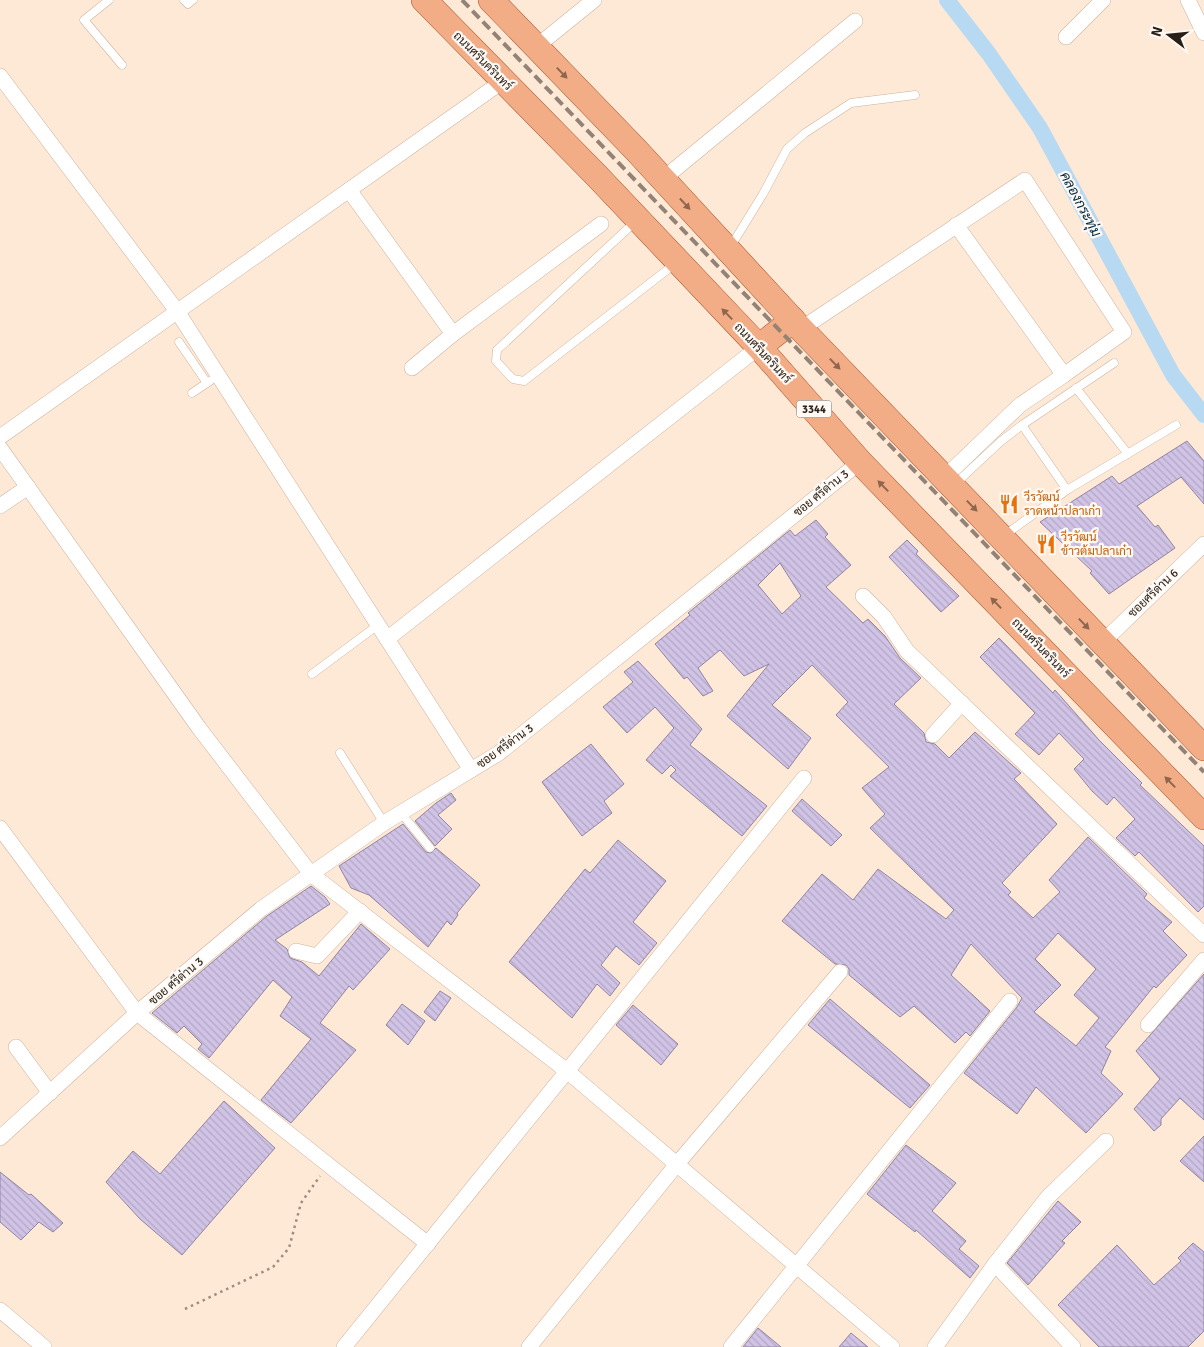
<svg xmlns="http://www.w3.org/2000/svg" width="1204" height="1347" viewBox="0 0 1204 1347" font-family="Signika,Sarabun,sans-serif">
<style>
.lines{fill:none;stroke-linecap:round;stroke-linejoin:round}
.canal{stroke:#b7daf2;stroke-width:16}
.building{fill:url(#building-back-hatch);stroke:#9085a1;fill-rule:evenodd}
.lane-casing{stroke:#cdb39d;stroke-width:9}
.street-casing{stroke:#cdb39d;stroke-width:16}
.primary-casing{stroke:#a6562a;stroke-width:26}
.path{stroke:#9e8d80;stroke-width:2.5;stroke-dasharray:2.5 4;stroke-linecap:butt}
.lane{stroke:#fff;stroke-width:8}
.street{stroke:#fff;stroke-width:15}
.primary{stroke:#f2ac86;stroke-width:25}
.rail{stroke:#938376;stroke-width:4;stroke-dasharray:10 5;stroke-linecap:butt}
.oneway{fill:#8e664e}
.labels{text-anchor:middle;stroke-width:4.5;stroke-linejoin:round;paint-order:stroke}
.shield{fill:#fef9f4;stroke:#696059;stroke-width:1}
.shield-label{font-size:11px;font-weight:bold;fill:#291f17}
.street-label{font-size:12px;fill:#291f17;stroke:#fef9f4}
.food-label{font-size:12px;fill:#c56008;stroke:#fef9f4;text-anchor:start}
.water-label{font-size:14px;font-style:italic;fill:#002c44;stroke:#fef9f4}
</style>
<defs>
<pattern id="building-back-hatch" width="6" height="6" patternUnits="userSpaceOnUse" patternTransform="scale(1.25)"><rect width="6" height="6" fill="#d0c3e6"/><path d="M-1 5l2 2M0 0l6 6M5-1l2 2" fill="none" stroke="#b3a7c5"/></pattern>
</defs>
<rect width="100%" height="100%" fill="#fee8d6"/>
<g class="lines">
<polyline class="canal" points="947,0 989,54 1040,128 1173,375 1204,415"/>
</g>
<g class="building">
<polygon points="1187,441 1204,461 1204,504 1181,477 1137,506 1155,527 1158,525 1175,548 1109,594 1090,573 1092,571 1040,522 1112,476 1119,484"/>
<path d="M816 520 828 534 825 537 851 565 826 587 863 623 868 619 885 636 900 658 921 678 894 704 924 733 926 742 935 744 949 758 975 732 1021 773 1014 779 1057 824 1002 883 1011 892 1008 895 1033 918 1060 892 1049 880 1088 837 1147 894 1144 898 1172 922 1163 931 1187 955 1156 988 1154 986 1105 1047 1111 1051 1101 1073 1123 1094 1086 1133 1036 1087 1017 1114 964 1073 1017 1007 1022 998 971 944 951 975 990 1011 970 1036 966 1032 955 1043 914 1006 900 1017 849 975V969L846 965 835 964 782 921 822 874 853 900 878 869 946 919 954 910 870 828 885 814 862 788 889 767 836 715 848 702 812 665 772 705 811 738 788 769 727 716 769 664 744 676 720 650 698 668 713 691 703 696 687 677 684 679 655 644 690 615 688 613 790 530 795 536ZM780 563 801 596 782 614 758 585ZM1058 933 1096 969 1074 995 1099 1018 1076 1046 1034 1012 1061 985 1035 959Z"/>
<polygon points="907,540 918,551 916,554 959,596 941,612 889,557"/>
<polygon points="999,638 1053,693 1055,690 1099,740 1142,783 1140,785 1204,846 1204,906 1198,912 1139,852 1135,856 1116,838 1135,819 1114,797 1107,805 1092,791 1074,769 1084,759 1059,733 1039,755 1015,734 1035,713 980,657"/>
<polygon points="638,661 702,729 690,745 767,806 742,836 670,776 676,770 671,765 662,774 646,760 674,728 655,707 627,733 603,707 633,682 624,672"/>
<polygon points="591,744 624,784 604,801 612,813 582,836 542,782"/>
<polygon points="451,793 456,800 438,815 452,829 435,846 415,821 436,803"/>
<polygon points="802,799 842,835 831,846 792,811"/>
<polygon points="403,824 426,852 431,853 436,848 480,885 457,913 458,915 451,925 447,921 428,947 369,895 351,888 339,866"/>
<polygon points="618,840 666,881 633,922 657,943 639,965 616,946 601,965 620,983 610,996 597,984 572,1018 509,962 585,869 590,873"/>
<polygon points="311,886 325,897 330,904 275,940 287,949 290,958 302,962 319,976 361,924 390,949 353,990 349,986 320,1023 356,1050 291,1123 261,1100 311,1039 280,1016 292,997 273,980 209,1058 198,1049 202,1044 184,1026 177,1033 152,1013 267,916"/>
<polygon points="1204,974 1204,1120 1180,1098 1161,1119 1161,1125 1154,1131 1134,1109 1160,1079 1136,1051"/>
<polygon points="440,991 451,998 435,1021 424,1012"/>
<polygon points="830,999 930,1085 910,1108 808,1025"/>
<polygon points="402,1004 425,1021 408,1045 386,1025"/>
<polygon points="633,1005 678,1044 661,1065 616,1025"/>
<polygon points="224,1101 275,1148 182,1255 140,1219 106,1182 133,1151 160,1174"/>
<polygon points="1204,1136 1204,1182 1180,1161"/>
<polygon points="906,1145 956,1183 932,1211 966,1241 959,1249 979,1266 970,1278 916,1230 915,1232 867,1194"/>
<polygon points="0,1172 29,1195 31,1194 63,1223 53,1232 39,1222 21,1240 0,1222"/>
<polygon points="1058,1201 1081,1222 1062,1241 1065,1243 1028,1285 1007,1263"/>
<polygon points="1193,1243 1204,1252 1204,1331 1188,1347 1099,1347 1058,1305 1117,1245 1154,1285 1181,1261 1178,1258"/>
<polygon points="758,1328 781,1347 743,1347"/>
<polygon points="851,1333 868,1347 839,1347"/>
</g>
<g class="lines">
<defs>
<g id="lane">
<polyline points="109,0 84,20 122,65"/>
<polyline points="184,0 188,4 193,0"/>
<polyline points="636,221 497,350 496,361 513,379 524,381 676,263"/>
<polyline points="731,246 763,194 787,149 805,133 851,103 915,95"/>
<polyline points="179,342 207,383"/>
<polyline points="1076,388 1128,454"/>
<polyline points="192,393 210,381"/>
<polyline points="1022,425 1067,490"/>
<polyline points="954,485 1000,442 1022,425 1114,363"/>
<polyline points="1005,535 1067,490 1176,425"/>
<polyline points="312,674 378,625"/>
<polyline points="340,753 384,823"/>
<polyline points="401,813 430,848"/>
</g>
<g id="street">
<polyline points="1188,0 1204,33"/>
<polyline points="1066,37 1103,0"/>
<polyline points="536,47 594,0"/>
<polyline points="0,76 177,311 471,770"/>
<polyline points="663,179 855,21"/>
<polyline points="349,190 453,334"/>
<polyline points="801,329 1025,180 1124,332 1064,375"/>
<polyline points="412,368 453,334 601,224"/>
<polyline points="0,437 503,81"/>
<polyline points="0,448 199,728 311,874 567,1071 892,1347"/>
<polyline points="945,477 1020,405 1064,375 956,225"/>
<polyline points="0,506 28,487"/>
<polyline points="863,596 884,617 907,651 1204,935"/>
<polyline points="387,639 759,347"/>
<polyline points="1102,643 1204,544"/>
<polyline points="933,735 962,703"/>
<polyline points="0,828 137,1013 428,1244"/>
<polyline points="296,951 317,956 360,911"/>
<polyline points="1148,1025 1204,960"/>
<polyline points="16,1047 50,1093"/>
<polyline points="0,1138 137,1013 261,909 384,823 499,753 860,462"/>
<polyline points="995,1264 1073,1347"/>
<polyline points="0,1310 44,1347"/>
<polyline points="344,1347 804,778"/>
<polyline points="529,1347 677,1164 840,972"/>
<polyline points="731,1347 1010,1001"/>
<polyline points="935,1347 995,1264 1048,1197 1106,1141"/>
</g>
<g id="primary">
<polyline points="424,0 597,176 759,347 860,462 1204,817"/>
<polyline points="491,0 636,150 801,329 1204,748"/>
<polyline points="759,347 793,320"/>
</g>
</defs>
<use href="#lane" class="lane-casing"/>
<use href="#street" class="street-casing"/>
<use href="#primary" class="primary-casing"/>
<polyline class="path" points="185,1309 273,1267 289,1248 301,1203 320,1176"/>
<use href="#lane" class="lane"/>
<use href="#street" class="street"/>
<use href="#primary" class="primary"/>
<polyline class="rail" points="462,0 1204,772"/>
</g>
<defs><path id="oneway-solid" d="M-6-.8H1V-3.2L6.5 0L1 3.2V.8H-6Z" transform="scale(1.25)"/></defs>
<g class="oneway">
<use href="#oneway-solid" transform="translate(562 73) rotate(46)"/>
<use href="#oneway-solid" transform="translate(685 204) rotate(47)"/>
<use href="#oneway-solid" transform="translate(727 314) rotate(-134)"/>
<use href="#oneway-solid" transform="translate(835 364) rotate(46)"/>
<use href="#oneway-solid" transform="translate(883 486) rotate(-134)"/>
<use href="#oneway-solid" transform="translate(972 506) rotate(46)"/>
<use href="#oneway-solid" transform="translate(996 603) rotate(-134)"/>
<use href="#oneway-solid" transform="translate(1084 624) rotate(46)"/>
<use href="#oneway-solid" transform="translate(1170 782) rotate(-134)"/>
</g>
<defs>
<symbol id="restaurant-bare" viewBox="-9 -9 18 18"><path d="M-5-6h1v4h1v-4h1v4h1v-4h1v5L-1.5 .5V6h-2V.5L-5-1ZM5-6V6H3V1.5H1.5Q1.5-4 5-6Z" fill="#e8710a" stroke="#fef9f4" stroke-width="2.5" paint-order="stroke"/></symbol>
</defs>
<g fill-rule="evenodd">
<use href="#restaurant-bare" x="995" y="490" width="28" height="28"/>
<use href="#restaurant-bare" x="1032" y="530" width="28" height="28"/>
</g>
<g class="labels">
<rect class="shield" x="796.5" y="400.5" width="35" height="17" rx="4"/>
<g class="shield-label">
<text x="814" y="413">3344</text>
</g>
<g class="street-label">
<text transform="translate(483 61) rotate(45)" y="4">ถนนศรีนครินทร์</text>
<text transform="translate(763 353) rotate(47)" y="4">ถนนศรีนครินทร์</text>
<text transform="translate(821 493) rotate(-39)" y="4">ซอย ศรีด่าน 3</text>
<text transform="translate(1153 593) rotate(-44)" y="4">ซอยศรีด่าน 6</text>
<text transform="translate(1041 648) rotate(46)" y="4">ถนนศรีนครินทร์</text>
<text transform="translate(505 746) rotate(-36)" y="4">ซอย ศรีด่าน 3</text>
<text transform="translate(176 981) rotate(-40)" y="4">ซอย ศรีด่าน 3</text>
</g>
<g class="food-label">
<text x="1024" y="501">วีรวัฒน์<tspan x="1024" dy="14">ราดหน้าปลาเก๋า</tspan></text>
<text x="1061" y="541">วีรวัฒน์<tspan x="1061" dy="14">ข้าวต้มปลาเก๋า</tspan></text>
</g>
<g class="water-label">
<text transform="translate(1081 204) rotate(62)" y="5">คลองกระทุ่ม</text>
</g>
</g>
<g transform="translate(1169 35) rotate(286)" stroke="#fef9f4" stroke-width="4" paint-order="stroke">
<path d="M0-4L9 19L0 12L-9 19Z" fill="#291f17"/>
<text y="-8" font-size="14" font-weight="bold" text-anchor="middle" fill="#291f17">N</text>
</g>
</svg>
